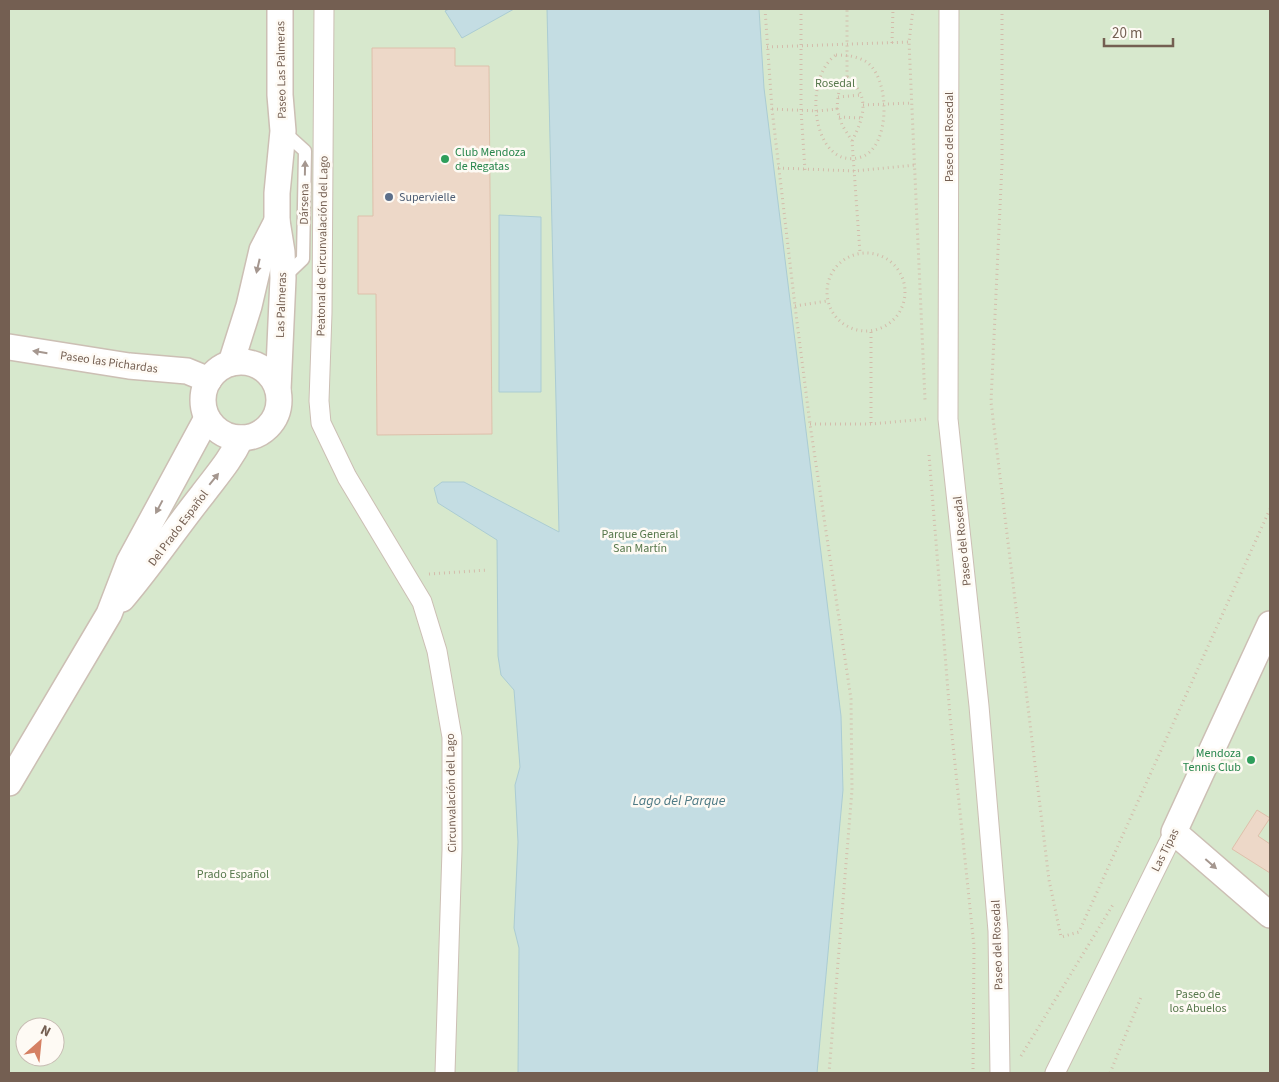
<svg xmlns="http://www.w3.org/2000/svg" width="1279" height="1082" viewBox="0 0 1279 1082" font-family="'Source Sans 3',sans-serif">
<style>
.green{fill:#d7e8cd;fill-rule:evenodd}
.water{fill:#c4dde3;stroke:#abccd3}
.building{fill:#edd8c8;stroke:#dec0ab}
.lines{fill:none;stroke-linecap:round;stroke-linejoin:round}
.service-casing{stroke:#ccbfb4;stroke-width:15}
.pedestrian-casing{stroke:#ccbfb4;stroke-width:21}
.minor-casing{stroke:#ccbfb4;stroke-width:28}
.path{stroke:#d3bcab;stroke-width:3;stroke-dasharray:1 4;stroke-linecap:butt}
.service{stroke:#fff;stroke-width:12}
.pedestrian{stroke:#fff;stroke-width:19}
.minor{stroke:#fff;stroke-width:25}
.oneway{fill:#a5978f}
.leisure-dot{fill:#2e9e5b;stroke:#fefaf4;stroke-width:2}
.service-dot{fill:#5c6f8a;stroke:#fefaf4;stroke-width:2}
.labels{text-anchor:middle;stroke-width:5;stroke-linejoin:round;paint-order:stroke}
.street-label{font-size:12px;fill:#745f52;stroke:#fefaf4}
.park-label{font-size:12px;fill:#57784c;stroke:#fefaf4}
.leisure-label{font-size:12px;fill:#27864d;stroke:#fefaf4;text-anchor:start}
.service-label{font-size:12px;fill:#4e5e75;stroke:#fefaf4;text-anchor:start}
.water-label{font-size:14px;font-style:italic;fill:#4e7a85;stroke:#fefaf4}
</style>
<rect width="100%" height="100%" fill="#fbf6ee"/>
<path class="green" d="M9 9H1270V1073H9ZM25 1027H55V1057H25Z"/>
<g class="water">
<polygon points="449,9 514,9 462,38 445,11"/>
<polygon points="547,9 759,9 764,88 841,716 843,790 817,1073 518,1073 519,948 514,928 518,842 515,785 520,767 514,690 501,675 498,656 497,540 438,503 434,488 442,482 464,482 559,532"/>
<polygon points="499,215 541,217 541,392 499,392"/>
</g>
<g class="building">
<polygon points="372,48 455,48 455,66 489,66 492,434 377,435 376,294 358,294 358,216 373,216"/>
<polygon points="1257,810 1270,818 1258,836 1270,844 1270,873 1232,849"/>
</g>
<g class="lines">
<defs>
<polyline id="service" points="283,278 303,259 305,151 283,131"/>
<g id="pedestrian">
<polyline points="324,9 322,313 319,401 321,423 347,477 422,602 437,651 452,737 452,850 445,1073"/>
<polyline points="949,9 948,419 979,706 998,931 1000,1073"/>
<polyline points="1055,1073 1174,832"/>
</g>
<g id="minor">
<polyline points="9,347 129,366 187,371 209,380"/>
<circle cx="241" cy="400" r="38"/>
<polyline points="231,363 249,306 262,250 277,221"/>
<polyline points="278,390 283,278 282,252 277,221 277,193 283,131 280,95 280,9"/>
<path d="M122 599C151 565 175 529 202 495 217 475 230 461 241 438"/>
<polyline points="1270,624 1174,832 1270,915"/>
<polyline points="9,783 109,614 129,562 207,418"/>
</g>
</defs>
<use href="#service" class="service-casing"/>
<use href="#pedestrian" class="pedestrian-casing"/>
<use href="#minor" class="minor-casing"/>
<g class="path">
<polyline points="765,9 772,109 795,306 810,424 851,699 852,790 829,1073"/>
<polyline points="801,9 801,110 805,170"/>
<polyline points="913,9 909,42 925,400"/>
<polyline points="1002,9 1002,164 991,402 1049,880 1061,937 1079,932 1270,509"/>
<polyline points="892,43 893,9"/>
<polyline points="767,47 909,42"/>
<path d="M836 55C846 55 856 56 865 61 891 76 891 148 861 157 813 172 801 79 836 55Z"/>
<path d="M847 77C871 97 864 117 852 141"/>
<polyline points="838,97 861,95"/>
<polyline points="863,105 912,103"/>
<polyline points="772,109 817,111 837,109 842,125 852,141 860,253"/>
<path d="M837 109C838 97 838 85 847 77V9"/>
<polyline points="839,117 862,118"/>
<polyline points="778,168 855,171 915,165"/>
<circle cx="866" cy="292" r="39"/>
<polyline points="795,306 827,301"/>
<polyline points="871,332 871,424"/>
<polyline points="810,424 871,424 926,419"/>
<polyline points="929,455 950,716 974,946 973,1073"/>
<polyline points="429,574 488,570"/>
<polyline points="1021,1056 1114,903"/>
<polyline points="1110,1073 1142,995"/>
</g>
<use href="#service" class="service"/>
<use href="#pedestrian" class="pedestrian"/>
<use href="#minor" class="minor"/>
</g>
<defs><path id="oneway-solid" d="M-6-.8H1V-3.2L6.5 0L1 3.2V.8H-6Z" transform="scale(1.25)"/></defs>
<g class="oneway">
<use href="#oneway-solid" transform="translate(305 168) rotate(-89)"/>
<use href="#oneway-solid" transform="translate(258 266) rotate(103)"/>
<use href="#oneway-solid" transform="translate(40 352) rotate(-171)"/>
<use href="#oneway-solid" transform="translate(214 479) rotate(-51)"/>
<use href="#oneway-solid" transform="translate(159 507) rotate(118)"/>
<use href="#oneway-solid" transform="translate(1211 864) rotate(41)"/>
</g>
<g class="leisure-dot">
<circle cx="445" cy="159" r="5"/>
<circle cx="1251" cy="760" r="5"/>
</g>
<circle class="service-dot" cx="389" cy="197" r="5"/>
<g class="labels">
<g class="street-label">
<text transform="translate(281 70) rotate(-91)" y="4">Paseo Las Palmeras</text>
<text transform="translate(949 137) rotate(-90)" y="4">Paseo del Rosedal</text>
<text transform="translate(304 204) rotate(-89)" y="4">Dársena</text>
<text transform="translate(322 246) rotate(-89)" y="4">Peatonal de Circunvalación del Lago</text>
<text transform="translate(281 305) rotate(-88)" y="4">Las Palmeras</text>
<text transform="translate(109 362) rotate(8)" y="4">Paseo las Pichardas</text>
<text transform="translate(178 528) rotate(-53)" y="4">Del Prado Español</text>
<text transform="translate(962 541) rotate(-96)" y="4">Paseo del Rosedal</text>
<text transform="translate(451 793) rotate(-91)" y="4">Circunvalación del Lago</text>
<text transform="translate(1165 850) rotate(-63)" y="4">Las Tipas</text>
<text transform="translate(997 945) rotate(-92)" y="4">Paseo del Rosedal</text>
</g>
<g class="park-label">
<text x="835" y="87">Rosedal</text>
<text x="640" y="538">Parque General<tspan x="640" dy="14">San Martín</tspan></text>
<text x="233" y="878">Prado Español</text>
<text x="1198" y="998">Paseo de<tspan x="1198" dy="14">los Abuelos</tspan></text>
</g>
<g class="leisure-label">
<text x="455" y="156">Club Mendoza<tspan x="455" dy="14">de Regatas</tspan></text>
<text x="1241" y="757" text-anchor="end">Mendoza<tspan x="1241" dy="14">Tennis Club</tspan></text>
</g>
<g class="service-label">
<text x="399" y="201">Supervielle</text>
</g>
<g class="water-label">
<text x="679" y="805">Lago del Parque</text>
</g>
</g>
<rect width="1279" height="1082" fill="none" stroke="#745f52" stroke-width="20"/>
<g transform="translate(40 1042) rotate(27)"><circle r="24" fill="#fefaf4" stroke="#c7bcb3"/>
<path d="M0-4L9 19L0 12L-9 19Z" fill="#d58063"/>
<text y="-8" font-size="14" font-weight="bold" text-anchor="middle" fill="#745f52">N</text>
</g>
<path d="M1104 38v8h69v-8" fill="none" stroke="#745f52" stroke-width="2.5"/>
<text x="1112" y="38" font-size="15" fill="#745f52" stroke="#fefaf4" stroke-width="4" paint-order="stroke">20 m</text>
</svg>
